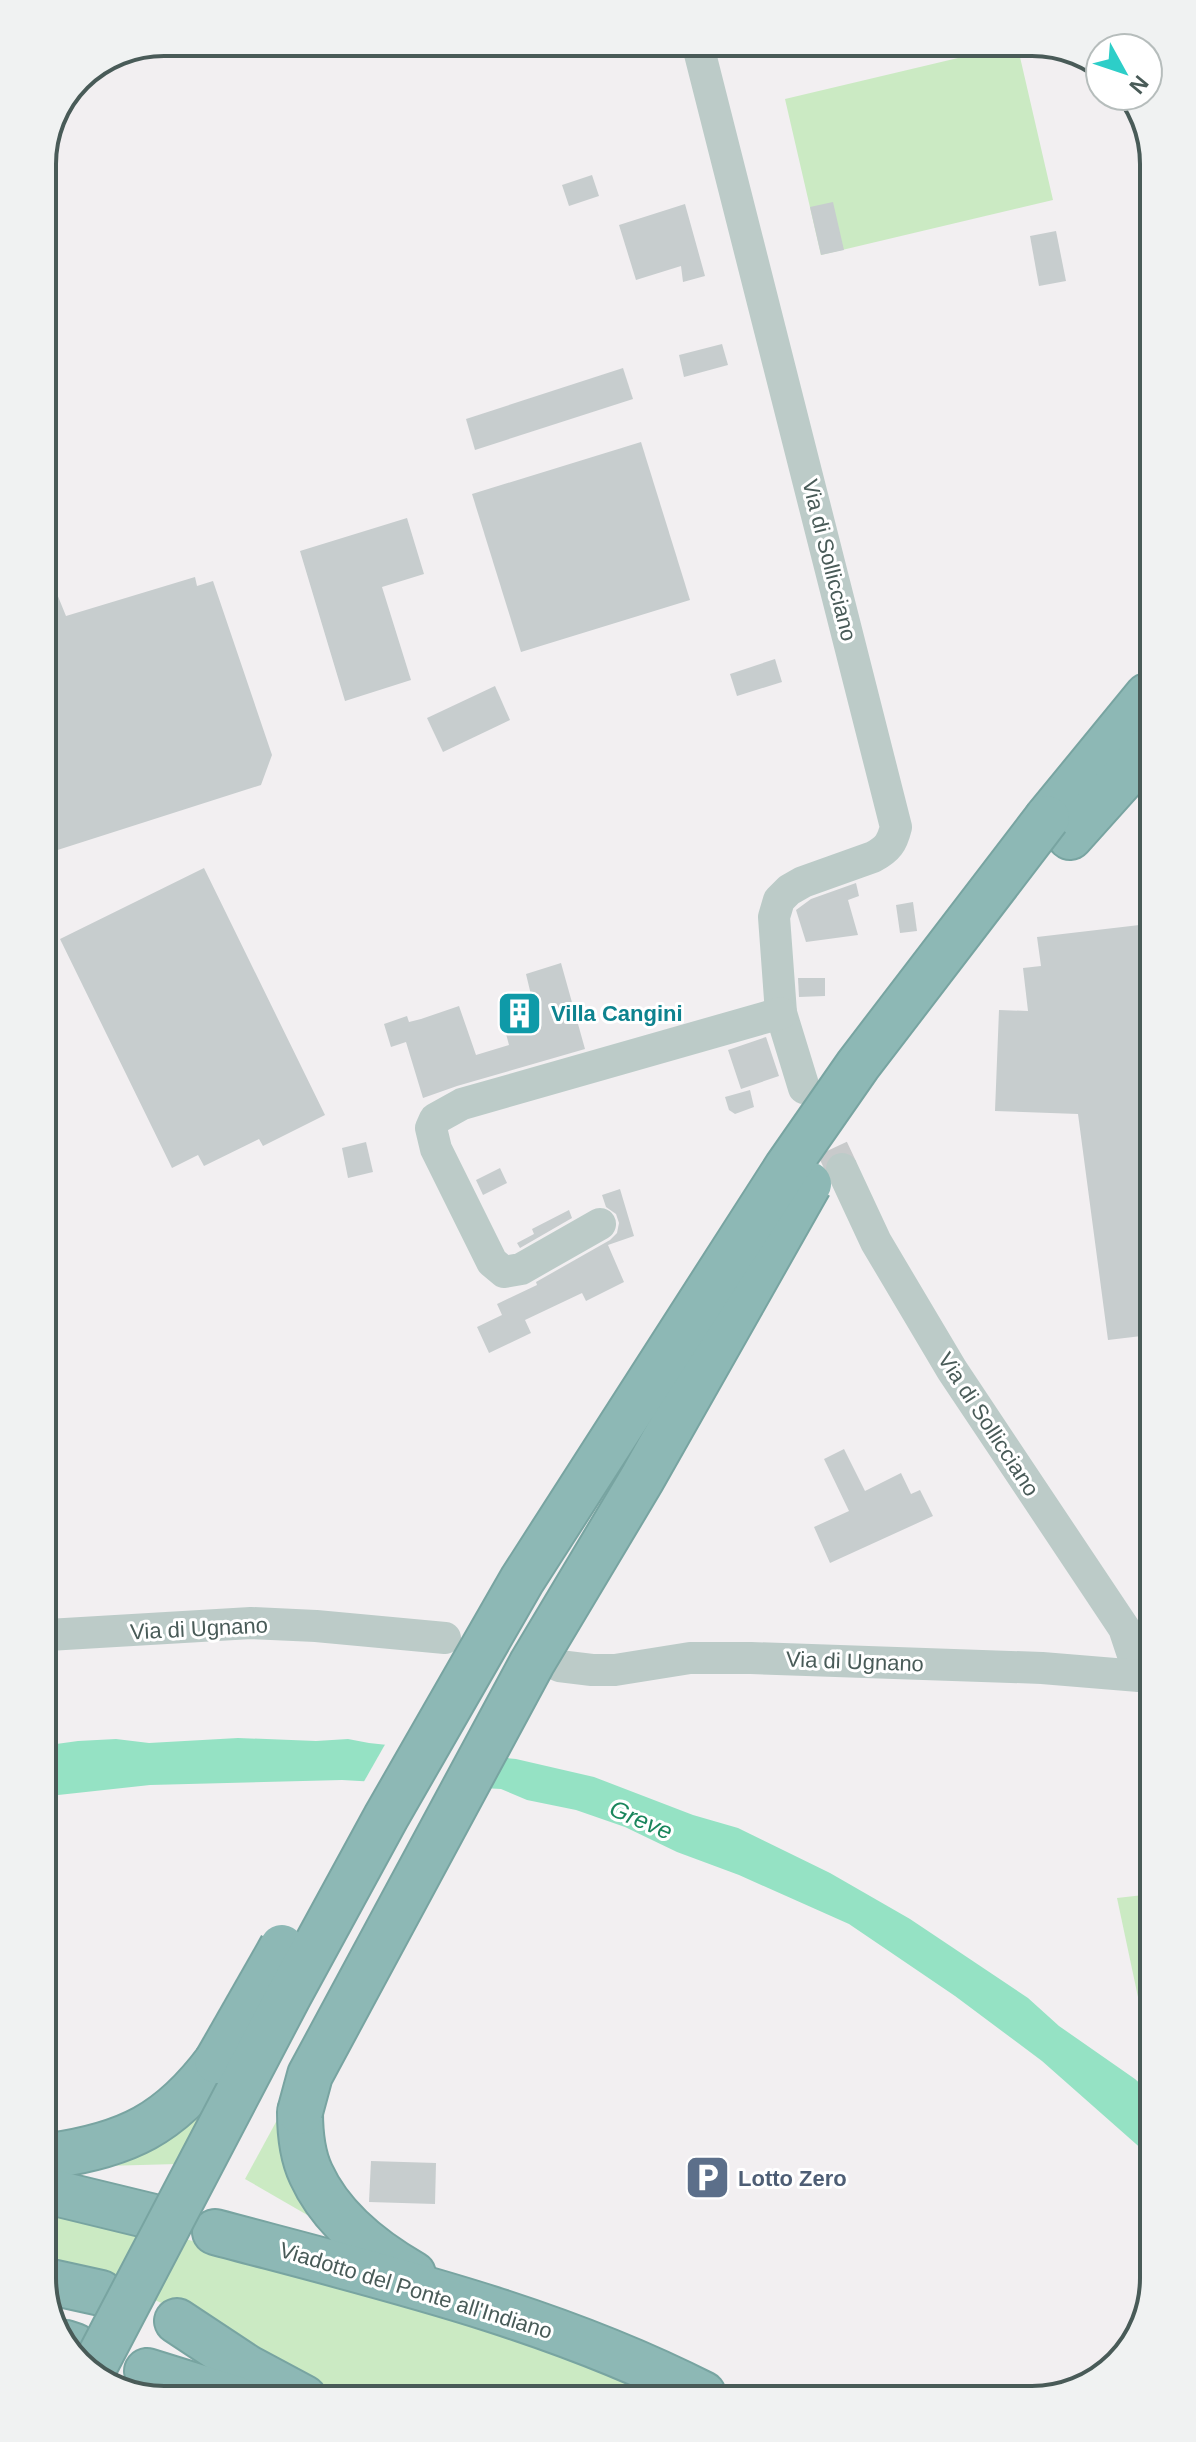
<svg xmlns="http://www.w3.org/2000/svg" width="1196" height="2442" viewBox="0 0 1196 2442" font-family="Helvetica,sans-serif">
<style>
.green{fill:#cbeac3}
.water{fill:#95e2c4}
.pier{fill:#f2eff1}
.building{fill:#c7cdce}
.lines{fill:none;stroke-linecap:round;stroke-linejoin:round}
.minor-tunnel{stroke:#c8cacb;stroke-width:32;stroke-dasharray:32 16;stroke-linecap:butt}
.highway-casing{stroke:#78a4a1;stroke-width:48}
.minor{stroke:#bccbc8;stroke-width:32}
.highway{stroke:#8db8b5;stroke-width:44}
.highway-bridge-casing{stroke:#78a4a1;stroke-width:48;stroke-linecap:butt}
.highway-bridge{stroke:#8db8b5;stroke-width:44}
.labels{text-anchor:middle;stroke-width:6;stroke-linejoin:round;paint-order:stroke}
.street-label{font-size:22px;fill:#495b58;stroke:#fff}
.culture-label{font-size:22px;font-weight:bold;fill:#0d838f;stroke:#fff;text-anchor:start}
.service-label{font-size:22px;font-weight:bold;fill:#4e5e75;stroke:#fff;text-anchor:start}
.water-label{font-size:24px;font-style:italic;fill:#1a865c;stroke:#fff}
.rim{fill:none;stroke:#495b58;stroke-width:4}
</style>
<rect width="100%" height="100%" fill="#f2eff1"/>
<g class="green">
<polygon points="1017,44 1053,200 821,255 785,99"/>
<polygon points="1152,1894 1153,2022 1142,2016 1117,1898"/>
<polygon points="228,2068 178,2164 66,2167"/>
<polygon points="295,2087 335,2231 245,2179"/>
<polygon points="51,2203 331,2278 477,2323 666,2395 334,2398 175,2309 112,2281 51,2271"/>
</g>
<polygon class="water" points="238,1738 316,1741 348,1739 369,1743 516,1759 594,1777 693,1815 738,1828 830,1873 910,1919 1028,1998 1059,2026 1135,2079 1153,2095 1153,2159 1042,2061 955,1996 849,1924 739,1875 677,1852 625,1827 576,1810 527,1800 501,1789 342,1780 150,1785 49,1796 49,1745 78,1741 116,1739 149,1743"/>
<polygon class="pier" points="387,1741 506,1754 485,1792 362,1785"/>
<g class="building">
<polygon points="592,175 599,196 569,206 562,185"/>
<polygon points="833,202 844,250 821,255 810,207"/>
<polygon points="685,204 705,276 683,282 681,266 636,280 619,225"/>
<polygon points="1056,231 1066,281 1039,286 1030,236"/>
<polygon points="722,344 728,365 684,377 679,355"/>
<polygon points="623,368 633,399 475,450 466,419"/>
<polygon points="641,442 690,600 521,652 472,494"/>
<polygon points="407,518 424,574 382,587 411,680 345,701 300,551"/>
<polygon points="44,562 66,616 195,577 197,586 213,581 272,755 261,785 45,854"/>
<polygon points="775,659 782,682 737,696 730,674"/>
<polygon points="495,686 510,720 443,752 427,718"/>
<polygon points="204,868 325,1115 263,1146 259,1139 204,1166 198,1155 172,1168 60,939"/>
<polygon points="856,883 859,896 848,900 858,935 806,942 796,910 811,899"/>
<polygon points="913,902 917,931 900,933 896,905"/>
<polygon points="1148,924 1150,1335 1108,1340 1078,1114 995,1111 999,1010 1028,1011 1023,968 1041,966 1037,937"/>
<polygon points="561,963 585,1049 457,1086 423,1098 406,1042 391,1047 384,1024 407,1016 409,1022 421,1019 459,1006 476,1055 509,1045 498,1004 531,995 526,974"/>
<polygon points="798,978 825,978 825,996 799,997"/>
<polygon points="766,1037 779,1076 741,1089 728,1050"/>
<polygon points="750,1090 754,1107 735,1114 729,1110 725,1097"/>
<polygon points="366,1142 373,1172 348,1178 342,1148"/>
<polygon points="500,1168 507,1183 483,1195 476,1180"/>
<polygon points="620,1189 634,1236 608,1245 624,1282 586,1301 582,1293 525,1320 531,1333 489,1353 477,1327 502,1315 497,1304 537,1285 536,1282 610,1240 617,1233 619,1223 616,1214 606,1207 602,1195"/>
<polygon points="569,1210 572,1218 520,1248 517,1243 534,1234 532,1229"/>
<polygon points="844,1449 865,1491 901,1473 911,1494 920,1490 933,1516 830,1563 814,1527 849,1511 824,1459"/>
<polygon points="371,2161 436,2163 435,2204 369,2202"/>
</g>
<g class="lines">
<polyline class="minor-tunnel" points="812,1105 842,1169"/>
<defs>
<g id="highway">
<polyline points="1047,818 1147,696"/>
<polyline points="1070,837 1148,750"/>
<path d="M300 2112C300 2133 302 2155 311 2174 331 2218 373 2251 413 2274"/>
<path d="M50 2156C127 2145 170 2124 217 2061"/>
<polyline points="51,2192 154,2217"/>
<path d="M215 2232C380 2276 550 2316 703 2394"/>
<polyline points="51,2282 101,2293"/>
<polyline points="177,2321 248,2368 304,2398"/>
<polyline points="66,2343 75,2346"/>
<polyline points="147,2371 237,2399"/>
</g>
</defs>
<use href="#highway" class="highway-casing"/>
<g class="minor">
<path d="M697 42 896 827C892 843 888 849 873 857L803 882 789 890 779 900 774 917 781 1013 804 1088"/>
<polyline points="842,1169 876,1242 952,1370 1124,1628 1140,1676"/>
<polyline points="600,1224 521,1269 504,1272 492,1262 436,1149 431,1128 435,1119 462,1104 781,1013"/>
<polyline points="48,1635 251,1623 316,1626 445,1638"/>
<polyline points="559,1666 592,1670 615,1670 690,1658 751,1658 1042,1668 1151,1677"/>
</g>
<use href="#highway" class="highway"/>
<defs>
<g id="highway-bridge">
<polyline points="217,2061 282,1947"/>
<polyline points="300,2112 310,2075 532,1663 642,1479 809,1184"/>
<polyline points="90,2375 289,1995 386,1817 522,1580 787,1167 858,1065 1047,818"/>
</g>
</defs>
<use href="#highway-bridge" class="highway-bridge-casing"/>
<use href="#highway-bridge" class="highway-bridge"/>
</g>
<defs>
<symbol id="building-square" viewBox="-11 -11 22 22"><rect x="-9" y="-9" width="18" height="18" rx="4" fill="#0f9aa8" stroke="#fff"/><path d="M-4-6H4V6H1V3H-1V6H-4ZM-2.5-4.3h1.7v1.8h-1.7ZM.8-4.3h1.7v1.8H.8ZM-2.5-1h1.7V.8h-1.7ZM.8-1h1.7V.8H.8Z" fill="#fff"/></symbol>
<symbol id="parking-square" viewBox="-11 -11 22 22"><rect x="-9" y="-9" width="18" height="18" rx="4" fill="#5c6f8a" stroke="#fff"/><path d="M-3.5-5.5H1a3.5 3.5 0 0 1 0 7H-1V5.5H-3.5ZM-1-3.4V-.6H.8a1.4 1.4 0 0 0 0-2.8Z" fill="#fff"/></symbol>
</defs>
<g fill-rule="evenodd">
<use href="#building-square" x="494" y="988" width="51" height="51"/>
<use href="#parking-square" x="682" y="2152" width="51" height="51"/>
</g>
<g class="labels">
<g class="street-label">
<text transform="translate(830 560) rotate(76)" y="8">Via di Sollicciano</text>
<text transform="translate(989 1424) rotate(57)" y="8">Via di Sollicciano</text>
<text transform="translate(199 1628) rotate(-3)" y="8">Via di Ugnano</text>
<text transform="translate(855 1661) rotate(2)" y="8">Via di Ugnano</text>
<text transform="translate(416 2290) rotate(17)" y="8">Viadotto del Ponte all'Indiano</text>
</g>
<g class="culture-label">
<text x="551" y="1021">Villa Cangini</text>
</g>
<g class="service-label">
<text x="738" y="2186">Lotto Zero</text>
</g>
<g class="water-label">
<text transform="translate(641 1820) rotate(23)" y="8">Greve</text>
</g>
</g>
<path d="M0 0H1196V2442H0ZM164 56H1032A108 108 0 0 1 1140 164V2278A108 108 0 0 1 1032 2386H164A108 108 0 0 1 56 2278V164A108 108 0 0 1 164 56Z" fill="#f0f2f2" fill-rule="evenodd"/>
<path class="rim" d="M164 56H1032A108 108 0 0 1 1140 164V2278A108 108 0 0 1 1032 2386H164A108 108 0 0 1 56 2278V164A108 108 0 0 1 164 56Z"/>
<g transform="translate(1124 72) rotate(130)"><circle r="38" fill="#ffffff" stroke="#b6bdbc" stroke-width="2"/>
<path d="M0-6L14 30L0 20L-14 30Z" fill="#2dcec8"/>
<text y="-12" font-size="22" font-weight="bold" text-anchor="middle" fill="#495b58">N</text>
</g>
</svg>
